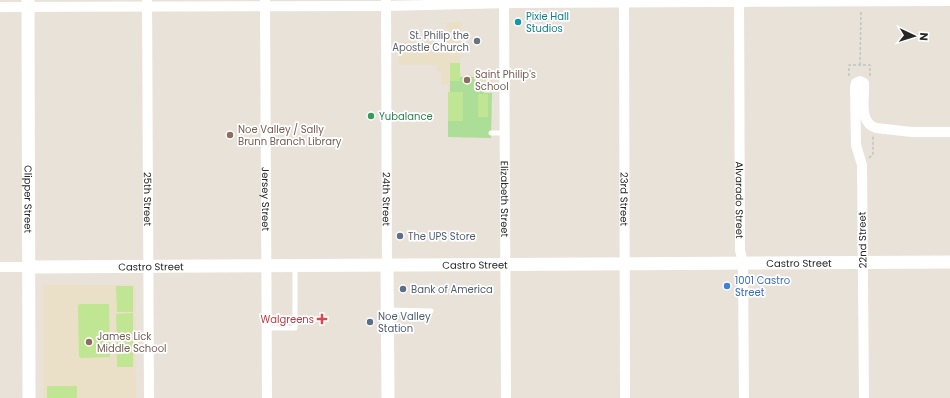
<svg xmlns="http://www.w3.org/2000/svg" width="950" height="398" viewBox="0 0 950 398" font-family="Poppins,sans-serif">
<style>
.education{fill:#eae0c8}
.park{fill:#adde97}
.pitch{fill:#c0e593}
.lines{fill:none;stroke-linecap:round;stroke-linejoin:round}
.path{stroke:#c3c3c3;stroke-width:1.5;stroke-dasharray:3 2;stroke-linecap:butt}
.service{stroke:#fff;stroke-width:5}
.minor{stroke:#fff;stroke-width:10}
.tertiary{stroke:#fff;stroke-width:13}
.culture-dot{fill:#0f9aa8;stroke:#fff;stroke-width:1.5}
.worship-dot{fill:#6b7280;stroke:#fff;stroke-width:1.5}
.education-dot{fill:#8d6e63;stroke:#fff;stroke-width:1.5}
.leisure-dot{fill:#2e9e5b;stroke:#fff;stroke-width:1.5}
.service-dot{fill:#5c6f8a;stroke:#fff;stroke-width:1.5}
.shop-dot{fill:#3f7fe0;stroke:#fff;stroke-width:1.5}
.health-dot{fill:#e0444e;stroke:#fff;stroke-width:1.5}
.labels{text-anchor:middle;stroke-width:3.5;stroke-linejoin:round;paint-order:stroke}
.culture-label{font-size:10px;fill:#0d838f;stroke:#fff;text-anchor:start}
.worship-label{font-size:10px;fill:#5b616d;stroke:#fff;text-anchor:end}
.education-label{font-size:10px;fill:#785e54;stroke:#fff;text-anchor:start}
.leisure-label{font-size:10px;fill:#27864d;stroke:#fff;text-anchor:start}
.street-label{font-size:10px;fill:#272727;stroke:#fff}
.service-label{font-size:10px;fill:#4e5e75;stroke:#fff;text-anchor:start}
.shop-label{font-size:10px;fill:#366cbe;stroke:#fff;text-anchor:start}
.health-label{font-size:10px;fill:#be3a42;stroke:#fff;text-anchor:end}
</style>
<rect width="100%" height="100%" fill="#e9e2d9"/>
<g class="education">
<polygon points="447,22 462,22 460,74 493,74 491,138 448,137 448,85 441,85 442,72 437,72 436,65 399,65 399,42 447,42"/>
<polygon points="43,285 135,285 136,398 43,398"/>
</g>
<polygon class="park" points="450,63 460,63 460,77 474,77 475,83 481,83 481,86 484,89 484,93 492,93 491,138 448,137 448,92 450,92"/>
<g class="pitch">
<rect x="450" y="63" width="10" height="18"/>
<rect x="448" y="92" width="15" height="29"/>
<rect x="478" y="94" width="10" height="23"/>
<polygon points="116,286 133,286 133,312 117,312"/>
<polygon points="79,304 109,304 110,357 81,358 79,356 78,307"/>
<polygon points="133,313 133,340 117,340 116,314"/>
<rect x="117" y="341" width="16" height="26"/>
<rect x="47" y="386" width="30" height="12"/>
</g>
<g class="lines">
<g class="path">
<polyline points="860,65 861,11"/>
<polyline points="849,76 849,65 870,65 870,76"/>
<polyline points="869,158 873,154 873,137 874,137"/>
</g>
<g class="service">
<polyline points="491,133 505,133"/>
<polyline points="388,310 431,311"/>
<polyline points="267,328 295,328 295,266"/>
</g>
<g class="minor">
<path id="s1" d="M147 0 149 398"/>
<path id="s2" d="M265 0 267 398"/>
<path id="s3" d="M386 0 387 265"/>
<path id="s4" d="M504 0 506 398"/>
<path id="s5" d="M624 0 625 398"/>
<path id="s6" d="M739 1 740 250 743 263 744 398"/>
<polyline points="0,7 386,6 515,3 950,1"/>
<polyline points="0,267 29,267"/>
<path d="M864 398 862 165 856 145 855 87 856 83 860 81 864 83C865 98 858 122 876 128L912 132H950"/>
</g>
<g class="tertiary">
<path id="s7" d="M28 0 29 398"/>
<polyline points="387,265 388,398"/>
<path id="s8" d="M29 267 950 262"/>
</g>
</g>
<circle class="culture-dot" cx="518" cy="22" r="4"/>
<circle class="worship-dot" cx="477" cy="41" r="4"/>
<g class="education-dot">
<circle cx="467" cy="80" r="4"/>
<circle cx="230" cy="135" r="4"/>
<circle cx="89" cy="342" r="4"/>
</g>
<circle class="leisure-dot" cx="371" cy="116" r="4"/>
<g class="service-dot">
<circle cx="400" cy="236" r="4"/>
<circle cx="403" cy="289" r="4"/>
<circle cx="370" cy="322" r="4"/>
</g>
<circle class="shop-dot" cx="727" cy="286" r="4"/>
<path class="health-dot" d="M320 313h4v4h4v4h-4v4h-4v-4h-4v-4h4z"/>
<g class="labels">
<g class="culture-label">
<text x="526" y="20">Pixie Hall<tspan x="526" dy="12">Studios</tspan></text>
</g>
<g class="worship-label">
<text x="469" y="39">St. Philip the<tspan x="469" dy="12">Apostle Church</tspan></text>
</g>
<g class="education-label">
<text x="475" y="78">Saint Philip's<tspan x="475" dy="12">School</tspan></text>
<text x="238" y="133">Noe Valley / Sally<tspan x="238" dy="12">Brunn Branch Library</tspan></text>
<text x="97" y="340">James Lick<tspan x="97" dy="12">Middle School</tspan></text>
</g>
<g class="leisure-label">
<text x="379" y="120">Yubalance</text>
</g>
<g class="street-label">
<text dy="4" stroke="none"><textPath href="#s7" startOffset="199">Clipper Street</textPath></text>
<text dy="4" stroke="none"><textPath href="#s1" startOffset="199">25th Street</textPath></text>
<text dy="4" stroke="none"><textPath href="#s2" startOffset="199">Jersey Street</textPath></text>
<text dy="4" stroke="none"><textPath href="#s3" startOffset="199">24th Street</textPath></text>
<text dy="4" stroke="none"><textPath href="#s4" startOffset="199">Elizabeth Street</textPath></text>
<text dy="4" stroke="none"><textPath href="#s5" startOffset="199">23rd Street</textPath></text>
<text dy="4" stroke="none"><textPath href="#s6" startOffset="199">Alvarado Street</textPath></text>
<text transform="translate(862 240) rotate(-91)" y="4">22nd Street</text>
<text dy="4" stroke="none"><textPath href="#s8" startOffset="770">Castro Street</textPath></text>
<text dy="4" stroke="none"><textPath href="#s8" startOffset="446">Castro Street</textPath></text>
<text dy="4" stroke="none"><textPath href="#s8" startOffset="122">Castro Street</textPath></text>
</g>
<g class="service-label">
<text x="408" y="240">The UPS Store</text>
<text x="411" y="293">Bank of America</text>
<text x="378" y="320">Noe Valley<tspan x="378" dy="12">Station</tspan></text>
</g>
<g class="shop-label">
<text x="735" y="284">1001 Castro<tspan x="735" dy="12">Street</tspan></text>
</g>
<g class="health-label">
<text x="314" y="323">Walgreens</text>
</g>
</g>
<g transform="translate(914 36) rotate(94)" stroke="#ffffff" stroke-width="3" paint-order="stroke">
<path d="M0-3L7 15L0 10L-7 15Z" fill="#272727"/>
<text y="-6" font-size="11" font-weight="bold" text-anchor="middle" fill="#272727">N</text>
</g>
</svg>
